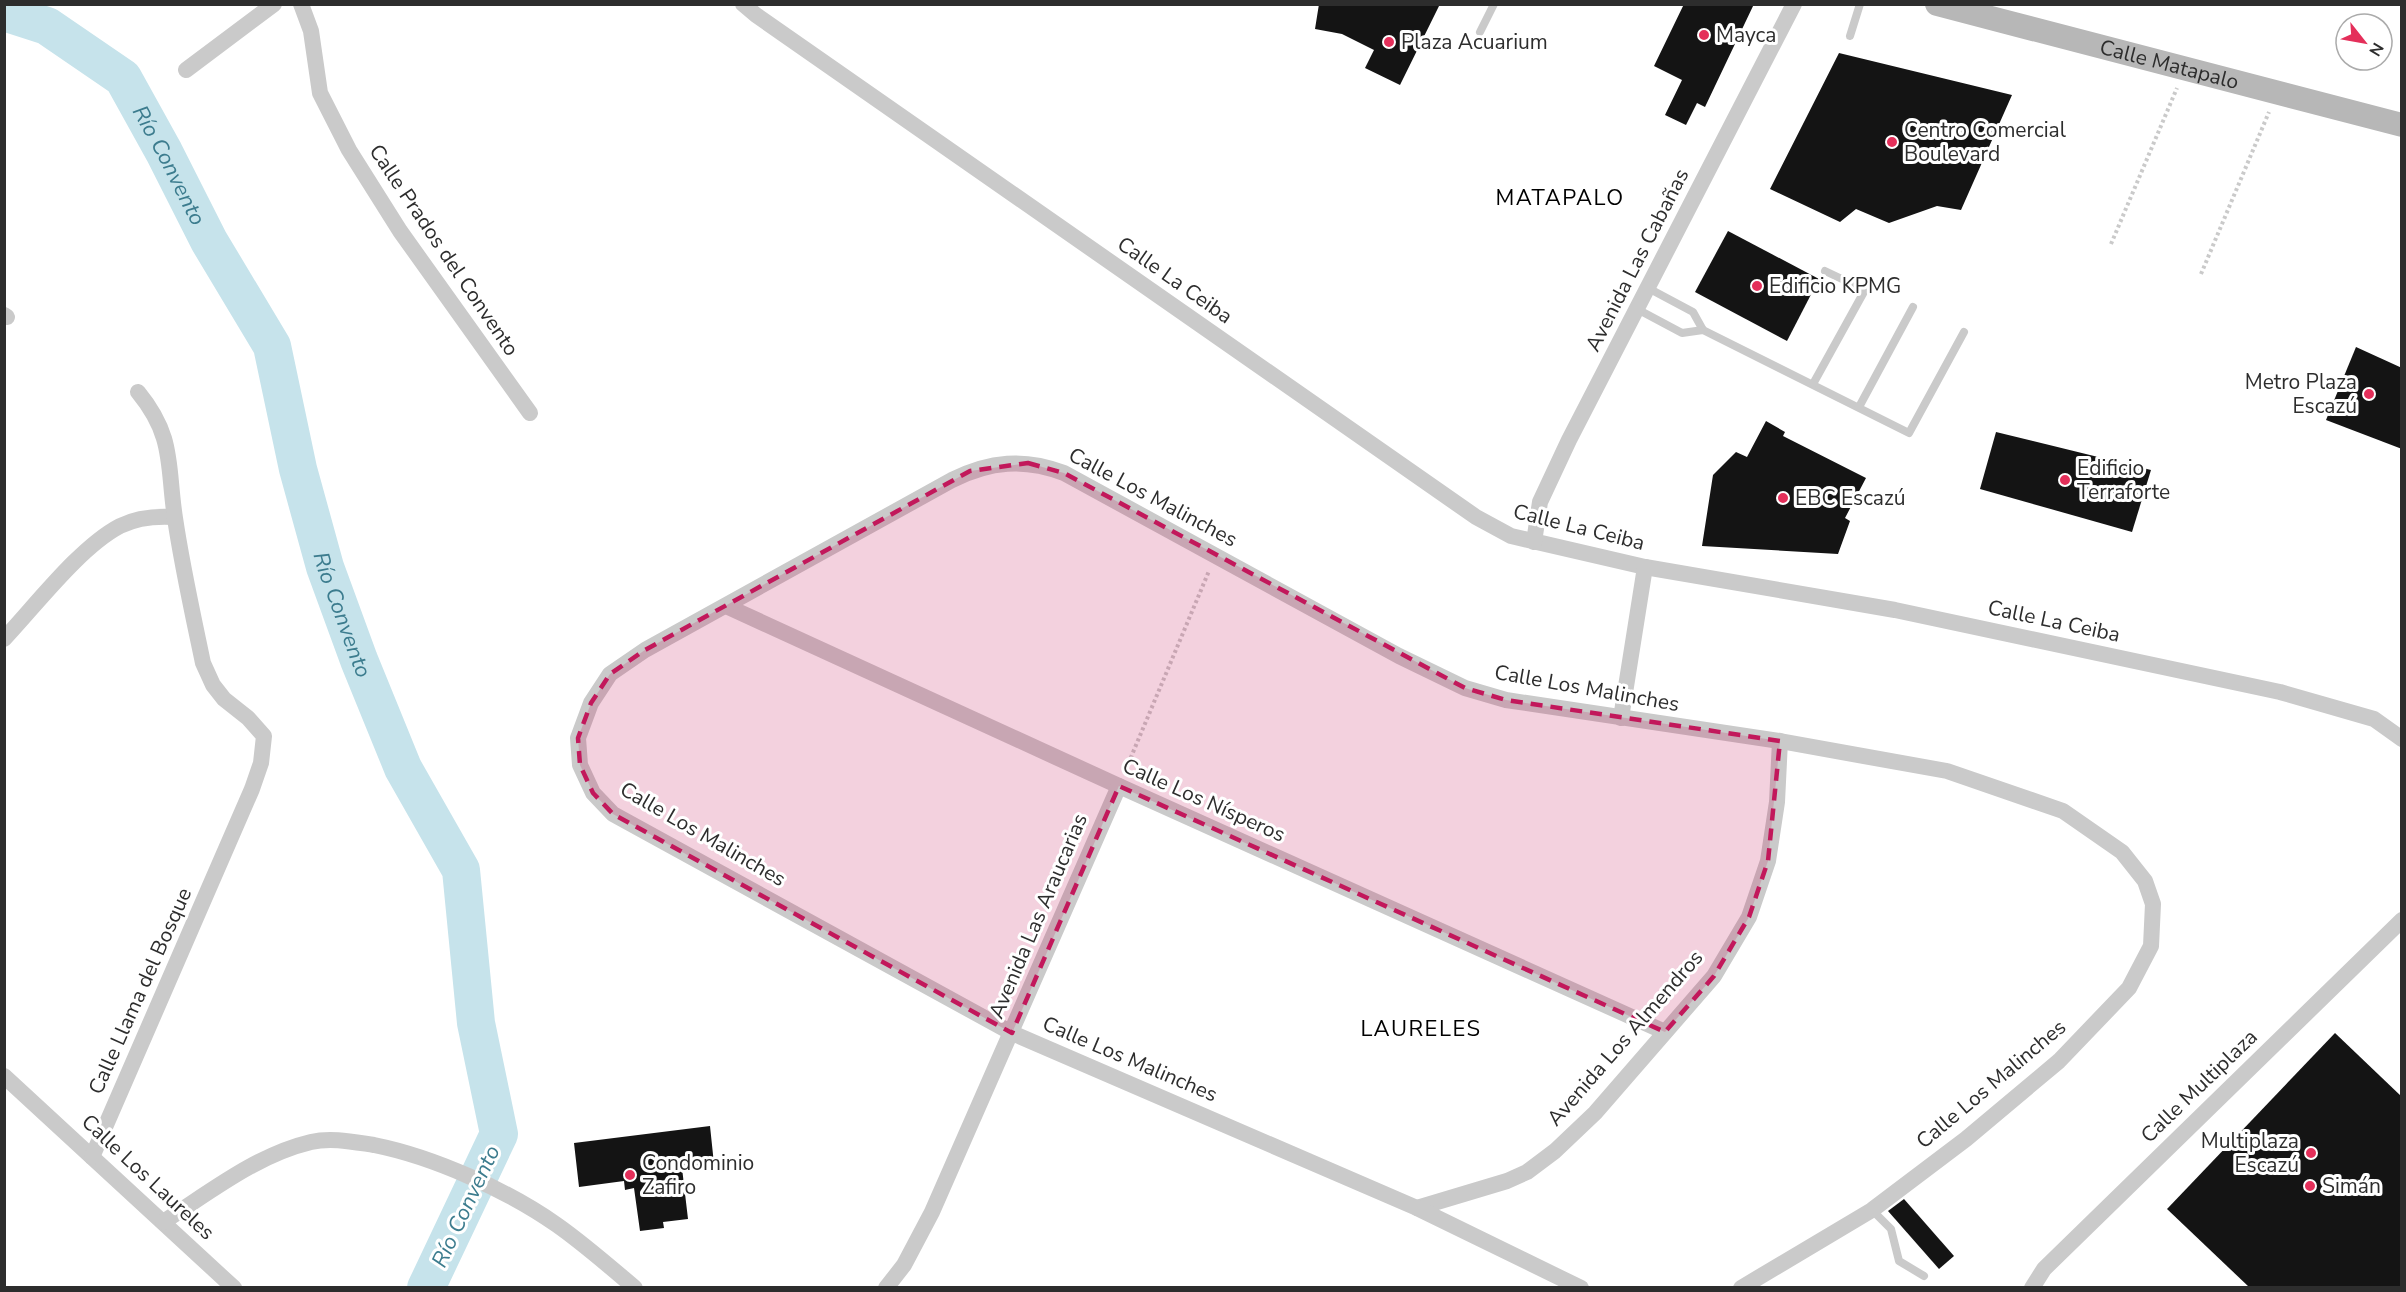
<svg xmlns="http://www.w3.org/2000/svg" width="2406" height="1292" viewBox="0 0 2406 1292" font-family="'Nunito Sans',sans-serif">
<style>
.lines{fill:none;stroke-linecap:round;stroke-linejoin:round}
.river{stroke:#c6e3eb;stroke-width:38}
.building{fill:#141414}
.path{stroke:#cacaca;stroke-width:4;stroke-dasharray:3 3;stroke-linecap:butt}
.lane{stroke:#cacaca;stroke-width:8}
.street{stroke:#cacaca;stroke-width:16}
.secondary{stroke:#b7b7b7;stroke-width:24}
.marked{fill:#c2185b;fill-opacity:0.2;stroke:#c2185b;stroke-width:4.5;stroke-dasharray:12 8;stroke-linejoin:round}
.poi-dot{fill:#e42f5a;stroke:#fff;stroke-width:2}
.labels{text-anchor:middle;stroke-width:6;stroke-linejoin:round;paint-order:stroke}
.poi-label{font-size:21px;fill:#2d2d2d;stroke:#fff;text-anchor:start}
.street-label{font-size:21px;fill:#2d2d2d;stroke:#fff}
.water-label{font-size:22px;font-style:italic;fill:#3c7c8e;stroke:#fff}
.neighbourhood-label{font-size:22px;letter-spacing:1.5px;fill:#000;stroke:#fff}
</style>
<rect width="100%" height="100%" fill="#fff"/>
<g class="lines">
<path class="river" id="s1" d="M4 12 47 26 123 78 164 152 209 241 272 346 298 469 325 567 359 660 403 768 461 870 476 1023 499 1134 426 1288"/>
</g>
<g class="building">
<polygon points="1319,4 1440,4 1400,85 1365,68 1374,50 1342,34 1315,29"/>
<polygon points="1684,4 1754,4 1705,107 1697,103 1686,125 1665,115 1682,80 1654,66"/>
<polygon points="1839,53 2012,95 1961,210 1937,206 1889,223 1856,209 1840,222 1770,189"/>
<polygon points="1728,231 1819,279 1787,341 1695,292"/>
<polygon points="2356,347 2402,368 2402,449 2326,420"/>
<polygon points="1766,421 1785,432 1783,436 1866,478 1845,518 1850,521 1838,554 1702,546 1713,475 1736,452 1747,457"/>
<polygon points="1996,432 2151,470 2132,532 1980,489"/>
<polygon points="2335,1033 2402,1097 2402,1287 2249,1287 2167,1209"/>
<polygon points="710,1126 714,1164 682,1168 688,1219 663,1222 664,1228 640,1231 634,1188 625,1190 624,1181 579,1187 574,1143"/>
<polygon points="1904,1199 1954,1256 1939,1269 1888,1211"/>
</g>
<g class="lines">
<g class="path">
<polyline points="2111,244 2177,88"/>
<polyline points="2201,274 2269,112"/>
<polyline points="1126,769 1209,571"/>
</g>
<g class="lane">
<polyline points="1480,32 1494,4"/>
<polyline points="1850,36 1860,4"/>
<polyline points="1648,288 1693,312 1703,330 1909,433 1964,332"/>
<polyline points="1637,309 1682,333 1703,330"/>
<polyline points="1813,384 1865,290 1825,271"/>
<polyline points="1859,407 1913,307"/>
<polyline points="1872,1210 1891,1229 1899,1261 1924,1276"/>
</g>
<g class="street">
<polyline points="301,4 311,31 320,93 349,150 400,231 530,413"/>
<polyline points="743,4 756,15 1476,517 1511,536 1645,567 1895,610 2280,692 2374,719 2402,739"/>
<polyline points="186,70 274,4"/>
<polyline points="4,315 7,317"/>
<polyline points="1534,542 1540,502 1569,440 1794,4"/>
<polyline points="726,606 1119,786 1665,1032"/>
<path d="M4 639C36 605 80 547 120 526 136 518 157 516 174 517"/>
<polyline points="1621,718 1645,567"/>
<polyline points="4,1076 234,1288"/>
<path d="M92 1157 252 789 261 763 264 736 248 718 224 699 213 685 203 663C193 615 182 566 175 518 167 466 175 437 138 392"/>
<polyline points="1417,1208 1507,1181 1527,1172 1555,1151 1595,1113 1714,976 1749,917 1768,861 1777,802 1780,741"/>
<path d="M163 1222C209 1193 256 1155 311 1142 331 1137 354 1142 374 1145 434 1157 507 1190 557 1225 584 1244 609 1266 635 1288"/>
<polyline points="886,1288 904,1265 932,1212 1119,786"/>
<path d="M1581 1288 1417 1208 1012 1033 613 814 593 793 580 765 578 738 591 703 610 674 645 650 952 480C990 461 1024 458 1064 473L1399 656 1465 688 1506 700 1780 741 1947 771 2063 811 2122 852 2145 881 2153 904 2151 946 2129 988 2059 1061 1966 1139 1872 1210 1741 1288"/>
<polyline points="2032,1288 2044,1269 2402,920"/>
</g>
<path class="secondary" id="s2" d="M1937 4 2402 125"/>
</g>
<path class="marked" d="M1028 463 1064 473 1465 688 1506 700 1780 741 1768 861 1749 917 1714 976 1665 1032 1119 786 1012 1033 613 814 593 793 580 765 578 738 591 703 610 674 645 650 970 471Z"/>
<g class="poi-dot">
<circle cx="1704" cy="35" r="6"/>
<circle cx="1389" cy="42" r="6"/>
<circle cx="1892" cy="142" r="6"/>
<circle cx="1757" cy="286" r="6"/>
<circle cx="2369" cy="394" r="6"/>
<circle cx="2065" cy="480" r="6"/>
<circle cx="1783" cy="498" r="6"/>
<circle cx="2311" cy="1153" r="6"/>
<circle cx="630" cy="1175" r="6"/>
<circle cx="2310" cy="1186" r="6"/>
</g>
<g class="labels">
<g class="poi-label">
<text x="1716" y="42">Mayca</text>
<text x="1401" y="49">Plaza Acuarium</text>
<text x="1904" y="137">Centro Comercial<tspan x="1904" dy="24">Boulevard</tspan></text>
<text x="1769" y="293">Edificio KPMG</text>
<text x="2357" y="389" text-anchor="end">Metro Plaza<tspan x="2357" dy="24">Escazú</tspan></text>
<text x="2077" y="475">Edificio<tspan x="2077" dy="24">Terraforte</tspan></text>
<text x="1795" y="505">EBC Escazú</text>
<text x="2299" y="1148" text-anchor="end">Multiplaza<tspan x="2299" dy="24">Escazú</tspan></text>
<text x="642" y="1170">Condominio<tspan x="642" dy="24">Zafiro</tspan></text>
<text x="2322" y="1193">Simán</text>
</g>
<g class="street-label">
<text dy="7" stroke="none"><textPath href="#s2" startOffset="240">Calle Matapalo</textPath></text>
<text transform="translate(444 250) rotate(56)" y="7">Calle Prados del Convento</text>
<text transform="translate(1637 260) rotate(-63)" y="7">Avenida Las Cabañas</text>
<text transform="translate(1175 280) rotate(35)" y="7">Calle La Ceiba</text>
<text transform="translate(1153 497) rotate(28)" y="7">Calle Los Malinches</text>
<text transform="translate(1579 527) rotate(14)" y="7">Calle La Ceiba</text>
<text transform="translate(2054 621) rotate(12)" y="7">Calle La Ceiba</text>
<text transform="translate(1587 688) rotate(10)" y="7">Calle Los Malinches</text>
<text transform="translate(1204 800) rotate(24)" y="7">Calle Los Nísperos</text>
<text transform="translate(703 834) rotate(30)" y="7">Calle Los Malinches</text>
<text transform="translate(1038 916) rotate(-67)" y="7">Avenida Las Araucarias</text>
<text transform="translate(140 991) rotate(-66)" y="7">Calle Llama del Bosque</text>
<text transform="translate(1625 1038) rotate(-49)" y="7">Avenida Los Almendros</text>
<text transform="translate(1130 1059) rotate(23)" y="7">Calle Los Malinches</text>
<text transform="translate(1991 1084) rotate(-40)" y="7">Calle Los Malinches</text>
<text transform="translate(2199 1086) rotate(-44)" y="7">Calle Multiplaza</text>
<text transform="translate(148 1177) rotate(43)" y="7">Calle Los Laureles</text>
</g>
<g class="water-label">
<text dy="8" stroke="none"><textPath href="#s1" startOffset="236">Río Convento</textPath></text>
<text dy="8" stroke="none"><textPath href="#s1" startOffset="722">Río Convento</textPath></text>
<text transform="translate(465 1206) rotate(-65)" y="8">Río Convento</text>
</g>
<g class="neighbourhood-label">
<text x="1560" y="205">MATAPALO</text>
<text x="1421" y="1036">LAURELES</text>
</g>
</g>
<rect width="2406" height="1292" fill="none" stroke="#2d2d2d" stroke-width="12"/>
<g transform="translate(2364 42) rotate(121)"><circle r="28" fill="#ffffff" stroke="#ababab" stroke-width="1.5"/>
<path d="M0-4.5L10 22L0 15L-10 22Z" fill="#e42f5a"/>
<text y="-9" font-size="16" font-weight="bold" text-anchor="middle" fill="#2d2d2d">N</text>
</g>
</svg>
